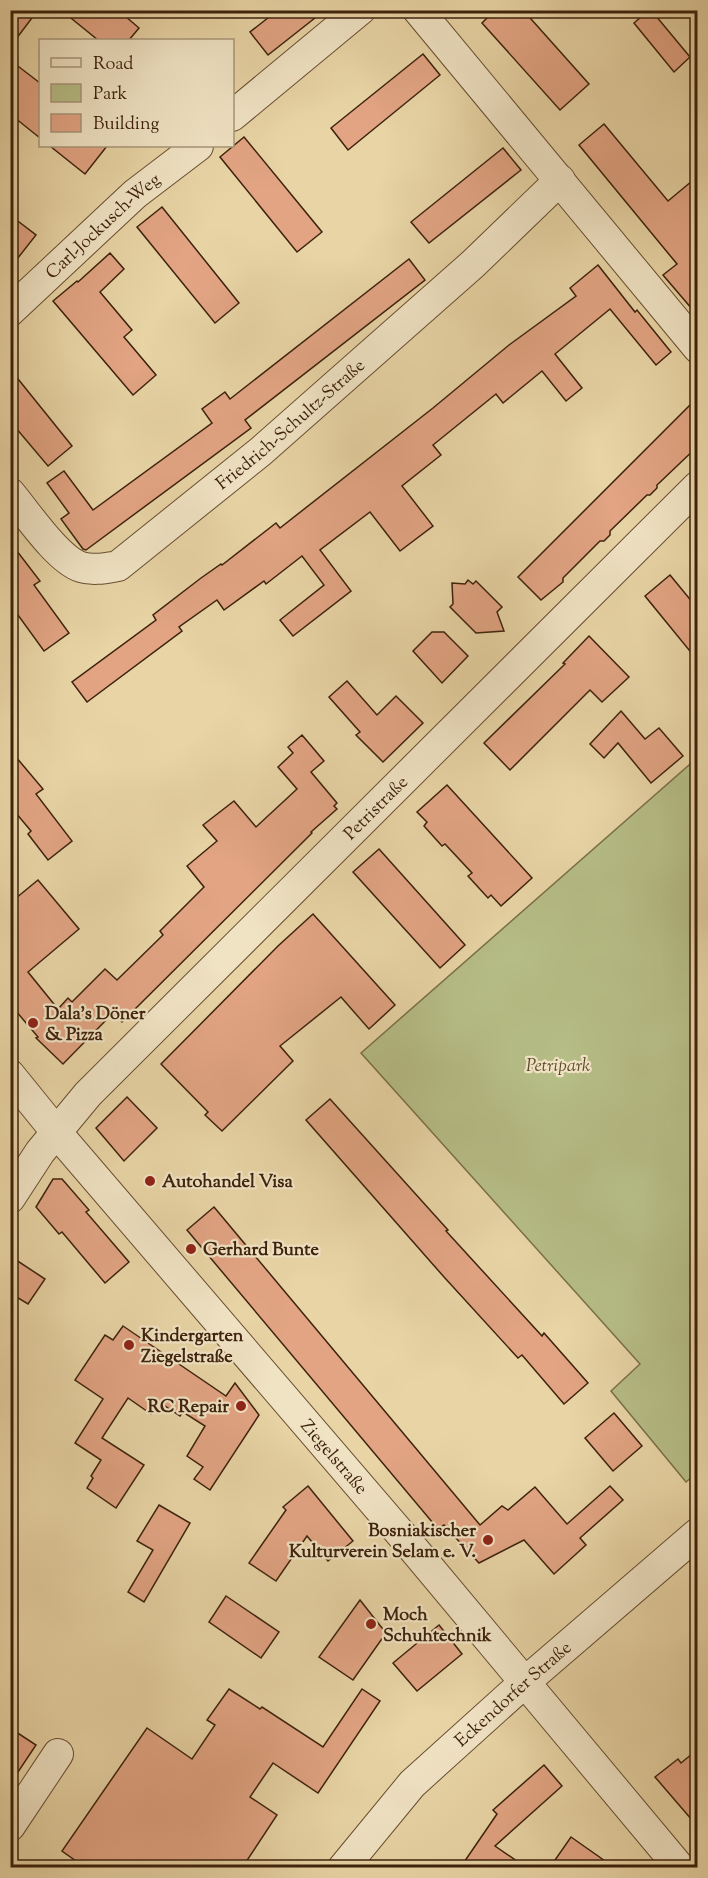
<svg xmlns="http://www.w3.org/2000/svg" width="708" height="1878" viewBox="0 0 708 1878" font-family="'Sorts Mill Goudy',serif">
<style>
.green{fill:#b6bd86;stroke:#7a7049;stroke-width:1.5}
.building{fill:#e2a483;stroke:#3d220c;stroke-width:1.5}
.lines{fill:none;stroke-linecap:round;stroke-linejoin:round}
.minor-casing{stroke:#684e32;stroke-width:32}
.minor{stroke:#f0e3c4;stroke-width:30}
.poi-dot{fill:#8f2418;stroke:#f0e3c4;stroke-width:2}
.labels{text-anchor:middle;stroke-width:4.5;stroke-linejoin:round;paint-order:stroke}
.street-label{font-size:18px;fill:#3d220c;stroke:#f0e3c4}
.poi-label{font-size:18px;font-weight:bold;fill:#3d220c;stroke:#f0e3c4;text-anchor:start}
.park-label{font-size:18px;font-style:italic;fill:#5b492a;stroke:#f0e3c4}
</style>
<rect width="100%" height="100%" fill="#e8d4a5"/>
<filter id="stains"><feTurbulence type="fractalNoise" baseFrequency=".00333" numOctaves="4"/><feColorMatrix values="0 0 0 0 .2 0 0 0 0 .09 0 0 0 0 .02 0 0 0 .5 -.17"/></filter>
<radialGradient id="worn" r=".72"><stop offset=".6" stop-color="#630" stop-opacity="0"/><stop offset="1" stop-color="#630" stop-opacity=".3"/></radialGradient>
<polygon class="green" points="697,758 698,1472 686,1482 611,1391 640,1364 361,1053"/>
<g class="building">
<polygon points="10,10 38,10 10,47"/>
<polygon points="61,10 118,10 139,28 129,40 98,40"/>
<polygon points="278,10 325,10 268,55 250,32"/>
<polygon points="495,10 523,10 589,84 560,110 482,23"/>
<polygon points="649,10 651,10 690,57 674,72 634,23"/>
<polygon points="423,54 440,75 348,150 331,128"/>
<polygon points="10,60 40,83 40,138 10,114"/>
<polygon points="604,124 668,201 698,176 698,316 663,275 677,264 579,145"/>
<polygon points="244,137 322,232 297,252 220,157"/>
<polygon points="50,146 107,146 85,174"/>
<polygon points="503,148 521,170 429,243 411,222"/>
<polygon points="162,207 239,303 215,323 137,227"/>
<polygon points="10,215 36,235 10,268"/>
<polygon points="110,253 124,269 100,292 132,330 124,337 156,375 133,395 53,301 77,281 78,282"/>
<polygon points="409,259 425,280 245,420 251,428 86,550 83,549 61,519 69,513 47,483 64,471 93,510 212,423 202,409 225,392 230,399"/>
<polygon points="598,265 635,312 637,310 671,352 656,365 610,309 555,354 582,388 566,401 542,371 503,403 496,394 433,445 441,455 402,486 433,526 400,551 370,512 320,550 351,591 293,636 280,620 324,585 302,556 266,584 264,581 224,610 217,600 179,627 182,631 87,702 72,682 156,620 153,615 201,578 221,564 222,565 276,523 280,528 433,408 509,345 576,296 570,288"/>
<polygon points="10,369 72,446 48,466 10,421"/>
<polygon points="698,397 698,446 657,485 657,488 650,495 647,495 610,531 610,535 604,541 600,541 563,578 563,582 541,600 518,577"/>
<polygon points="10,542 40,581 34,585 69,633 44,651 10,604"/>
<polygon points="670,575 698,609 698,661 645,596"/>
<polygon points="468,580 473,584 476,581 502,607 497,612 504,631 476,633 450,607 453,604 452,583 465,584"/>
<polygon points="432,632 444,632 468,656 442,683 413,651"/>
<polygon points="589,636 629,677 602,702 590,690 510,770 484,743 565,664 563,663"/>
<polygon points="347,681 377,715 396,696 423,723 383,762 356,735 360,732 329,697"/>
<polygon points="621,711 645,739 659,728 683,756 651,783 618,743 604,758 590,744"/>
<polygon points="302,735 324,761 311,772 337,803 334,806 337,809 311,832 312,833 122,1022 113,1013 63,1064 36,1038 38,1037 10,1004 10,903 38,880 79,929 28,972 58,1009 68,998 72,1002 105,969 117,980 163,935 160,931 204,887 187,866 217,841 203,825 234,801 256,827 297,789 278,767 293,753 288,747"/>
<polygon points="10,750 43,789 36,794 72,841 48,860 28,834 31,831 10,806"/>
<polygon points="447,785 532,878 501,906 491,895 488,898 468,876 472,873 445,844 442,846 424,826 427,822 417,812"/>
<polygon points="379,849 465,945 440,968 353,872"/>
<polygon points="313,914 395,1005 369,1029 341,997 280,1046 293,1061 222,1131 205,1115 208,1112 161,1064 278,946"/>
<polygon points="127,1097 157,1128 124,1161 96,1128"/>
<polygon points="330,1099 448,1230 446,1231 542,1336 544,1333 588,1383 564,1404 522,1355 518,1358 444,1277 306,1120"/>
<polygon points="53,1179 62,1179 89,1210 86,1212 129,1262 105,1283 62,1232 59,1234 36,1207"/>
<polygon points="214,1207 480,1525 502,1506 508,1510 535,1487 567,1524 610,1486 623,1500 580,1538 586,1545 554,1574 524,1540 479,1563 444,1525 438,1529 187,1230"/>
<polygon points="10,1256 45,1279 28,1304 10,1293"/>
<polygon points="123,1326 226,1396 235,1383 259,1415 210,1490 194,1479 203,1467 187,1456 205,1426 183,1412 180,1416 159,1402 151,1414 128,1398 102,1438 144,1465 116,1508 87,1488 93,1478 91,1476 101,1460 75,1443 103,1399 75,1380 105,1335 113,1340"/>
<polygon points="614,1413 642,1446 613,1471 585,1438"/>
<polygon points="308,1486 353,1541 328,1561 307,1536 276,1581 249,1563 286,1510 283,1507"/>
<polygon points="159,1505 190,1523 144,1602 128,1592 153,1550 137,1541"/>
<polygon points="226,1596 279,1632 261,1658 209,1622"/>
<polygon points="360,1600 386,1633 353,1680 319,1657"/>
<polygon points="439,1625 462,1654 417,1691 393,1663"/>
<polygon points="229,1689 260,1709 262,1707 323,1747 362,1689 380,1701 318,1793 273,1763 250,1797 277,1815 242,1868 86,1868 62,1851 147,1728 192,1759 215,1725 207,1720"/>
<polygon points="10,1728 36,1745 10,1784"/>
<polygon points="698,1749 698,1827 655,1777 678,1759 681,1763"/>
<polygon points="544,1765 562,1786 495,1846 527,1868 460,1868 497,1814 493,1810"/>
<polygon points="571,1837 615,1868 566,1868 555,1860"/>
</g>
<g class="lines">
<defs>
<g id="minor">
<polyline points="418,10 698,348"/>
<polyline points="232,116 360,10"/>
<path id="s1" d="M10 311 135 194 198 146"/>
<path id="s2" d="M10 493C26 512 58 560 81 567 93 571 106 568 118 566L260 452 473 264 560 180"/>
<path id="s3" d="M10 1075 57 1133 406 1540 680 1868"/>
<path id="s4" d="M10 1198 40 1152 88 1094 698 486"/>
<polyline points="10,1826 58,1754"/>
<path id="s5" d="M343 1868 412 1784 525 1682 698 1533"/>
</g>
</defs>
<use href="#minor" class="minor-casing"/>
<use href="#minor" class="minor"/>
</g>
<g class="poi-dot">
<circle cx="33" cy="1023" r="6"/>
<circle cx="150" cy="1181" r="6"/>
<circle cx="191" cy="1249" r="6"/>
<circle cx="129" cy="1345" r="6"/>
<circle cx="241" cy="1406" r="6"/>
<circle cx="488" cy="1540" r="6"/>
<circle cx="371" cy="1624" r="6"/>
</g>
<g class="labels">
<g class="street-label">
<text dy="6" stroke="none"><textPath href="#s1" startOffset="126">Carl-Jockusch-Weg</textPath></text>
<text dy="6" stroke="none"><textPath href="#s2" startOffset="364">Friedrich-Schultz-Straße</textPath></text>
<text dy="6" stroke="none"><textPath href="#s4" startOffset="536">Petristraße</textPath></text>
<text dy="6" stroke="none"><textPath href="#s3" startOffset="501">Ziegelstraße</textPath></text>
<text dy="6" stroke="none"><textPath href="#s5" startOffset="244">Eckendorfer Straße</textPath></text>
</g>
<g class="poi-label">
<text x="45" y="1019">Dala's Döner<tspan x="45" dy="21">&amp; Pizza</tspan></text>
<text x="162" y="1187">Autohandel Visa</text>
<text x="203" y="1255">Gerhard Bunte</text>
<text x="141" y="1341">Kindergarten<tspan x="141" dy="21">Ziegelstraße</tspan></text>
<text x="229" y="1412" text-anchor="end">RC Repair</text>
<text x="476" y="1536" text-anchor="end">Bosniakischer<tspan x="476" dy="21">Kulturverein Selam e. V.</tspan></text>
<text x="383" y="1620">Moch<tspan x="383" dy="21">Schuhtechnik</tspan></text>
</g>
<g class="park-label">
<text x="558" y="1071">Petripark</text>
</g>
</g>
<rect width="708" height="1878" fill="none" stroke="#e8d4a5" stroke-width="36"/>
<rect x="12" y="12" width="684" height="1854" fill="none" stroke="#3d220c" stroke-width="3"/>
<rect x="18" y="18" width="672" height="1842" fill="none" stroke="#3d220c" stroke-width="1.5"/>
<rect x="39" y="39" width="195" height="108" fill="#f0e3c4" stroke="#a8967a" stroke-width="1.5"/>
<rect x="51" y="58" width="30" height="9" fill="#f0e3c4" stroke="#a8967a" stroke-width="1.5"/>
<text x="93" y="69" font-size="18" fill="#3d220c">Road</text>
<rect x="51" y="84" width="30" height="18" fill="#b6bd86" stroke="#a8967a" stroke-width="1.5"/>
<text x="93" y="99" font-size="18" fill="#3d220c">Park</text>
<rect x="51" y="114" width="30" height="18" fill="#e2a483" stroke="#a8967a" stroke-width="1.5"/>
<text x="93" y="129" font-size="18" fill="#3d220c">Building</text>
<rect width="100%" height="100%" filter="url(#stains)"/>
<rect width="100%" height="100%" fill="url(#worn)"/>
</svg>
